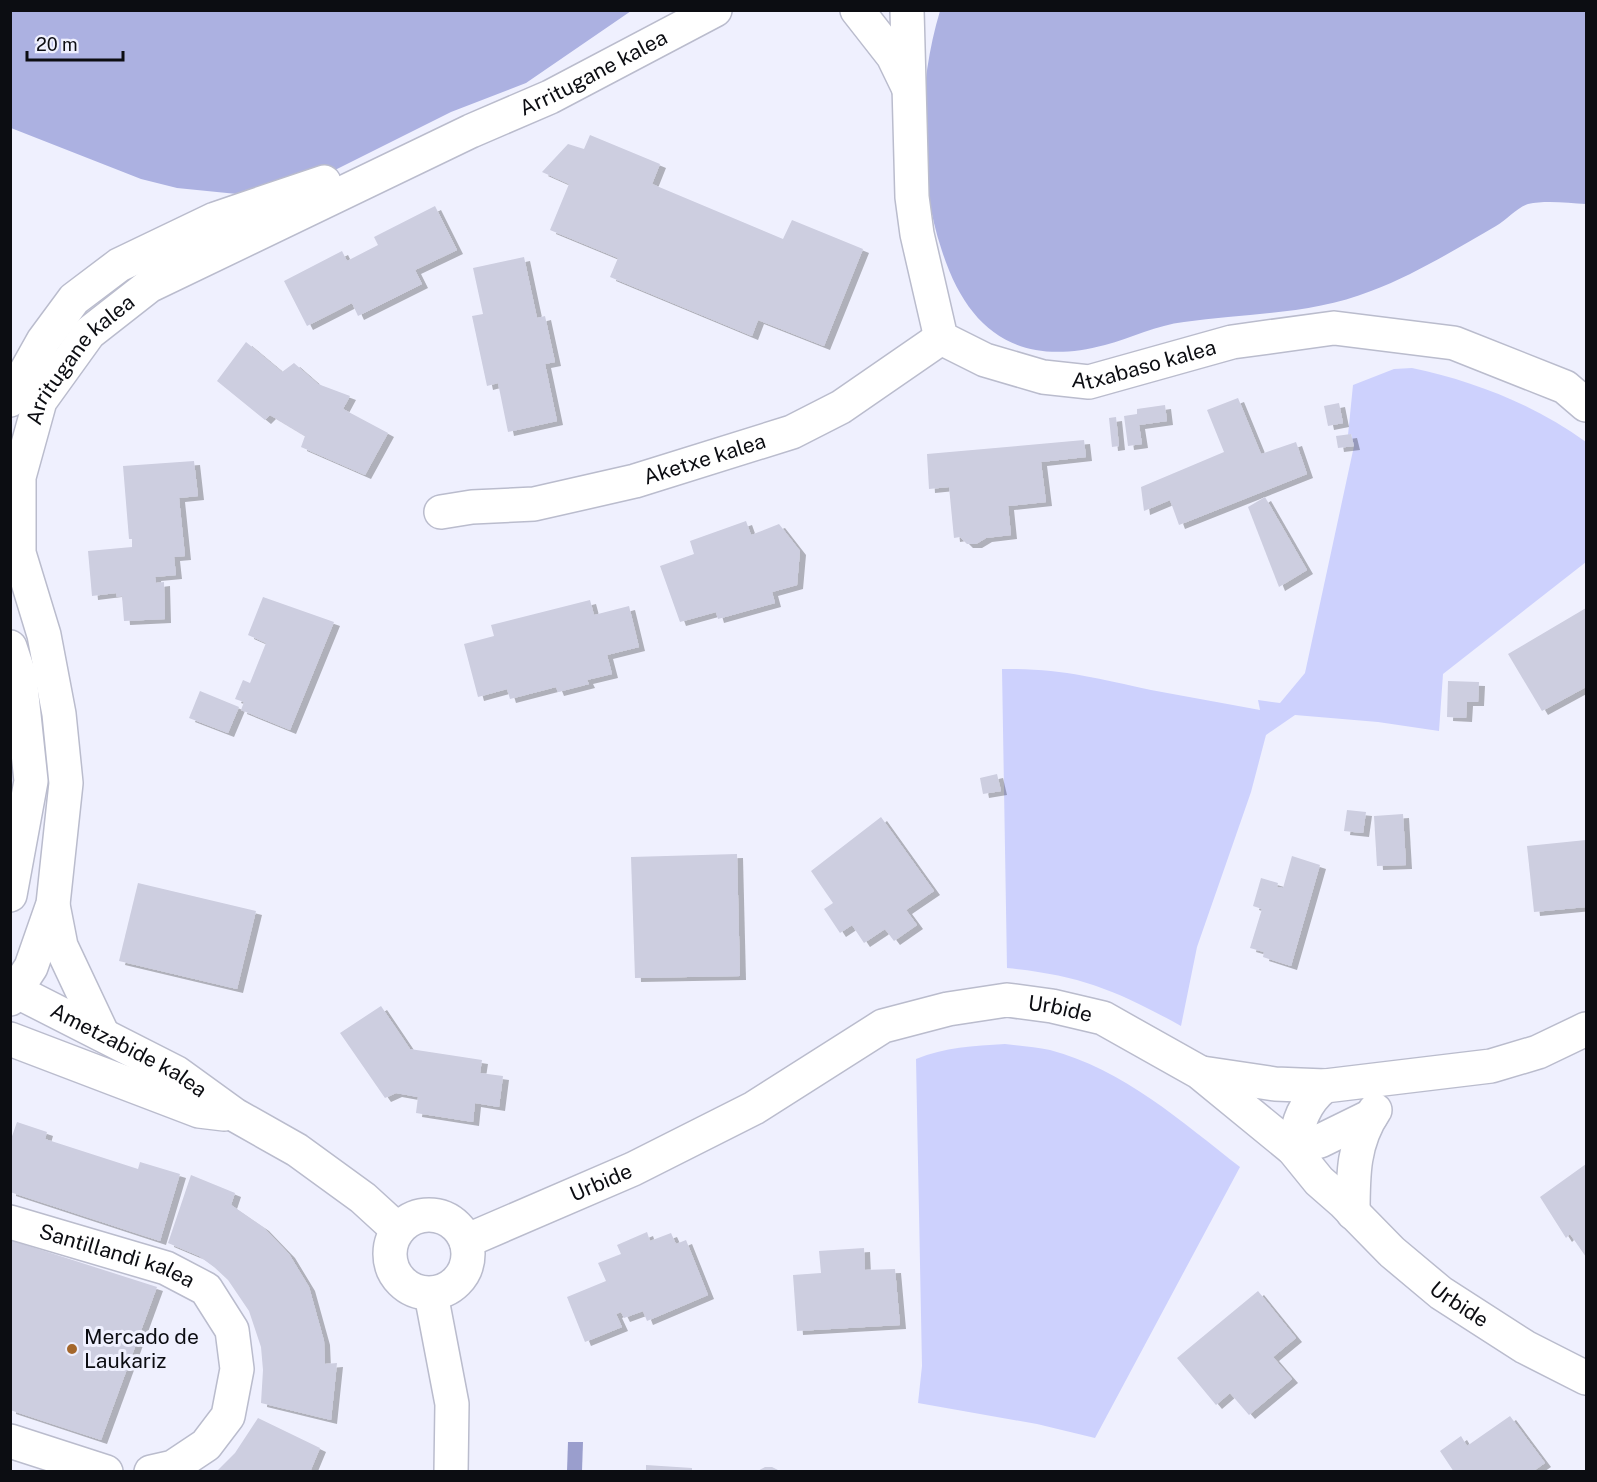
<svg xmlns="http://www.w3.org/2000/svg" width="1597" height="1482" viewBox="0 0 1597 1482" font-family="'Public Sans',sans-serif">
<style>
.green{fill:#cdd1fd}
.forest{fill:#acb1e1}
.water{fill:#9a9ecd}
.building{fill:#cdcee0;filter:url(#shadow)}
.lines{fill:none;stroke-linecap:round;stroke-linejoin:round}
.minor-casing{stroke:#babccd;stroke-width:36}
.minor{stroke:#fff;stroke-width:33}
.poi-dot{fill:#a4672b;stroke:#eff0fe;stroke-width:2}
.labels{text-anchor:middle;stroke-width:6;stroke-linejoin:round;paint-order:stroke}
.street-label{font-size:21px;fill:#0c0d12;stroke:#eff0fe}
.poi-label{font-size:21px;fill:#0c0d12;stroke:#eff0fe;text-anchor:start}
</style>
<defs>
<filter id="shadow"><feDropShadow dx="6" dy="4" stdDeviation="0" flood-color="#0004"/></filter>
</defs>
<rect width="100%" height="100%" fill="#eff0fe"/>
<g class="green">
<path d="M1412 368C1474 381 1535 405 1586 442V562L1443 674 1439 731 1378 722 1295 715 1266 735 1251 792 1197 947 1181 1026C1118 991 1080 975 1007 968L1002 669C1059 668 1096 678 1151 690 1187 697 1224 703 1260 710L1258 700 1280 703 1305 673 1354 446 1351 434 1348 435 1353 385 1394 369Z"/>
<path d="M1005 1044C1020 1046 1036 1047 1050 1050 1123 1069 1182 1122 1240 1167L1095 1438 1037 1424 918 1403 922 1366 916 1059C945 1047 973 1046 1005 1044Z"/>
</g>
<g class="forest">
<polygon points="11,11 631,11 526,83 451,112 321,177 247,195 177,188 141,179 11,128"/>
<path d="M940 11H1586V204C1568 203 1546 200 1528 204 1518 207 1506 220 1496 226 1456 249 1414 275 1371 291 1311 315 1247 313 1184 322 1157 325 1131 338 1105 345 1019 368 968 332 942 251 917 175 917 87 940 11Z"/>
</g>
<polygon class="water" points="568,1442 583,1442 582,1471 567,1471"/>
<g class="building">
<polygon points="590,135 660,164 652,184 783,239 792,220 863,249 824,346 758,320 752,336 610,277 618,258 550,230 569,184 542,172 568,144 584,149"/>
<polygon points="435,206 457,250 415,270 422,284 358,316 352,303 307,326 284,281 342,251 347,261 378,245 374,237"/>
<polygon points="524,257 537,318 545,316 555,362 545,364 557,421 508,432 498,383 487,386 472,316 483,314 473,268"/>
<polygon points="246,342 282,372 294,363 318,384 350,396 343,409 388,433 365,475 301,447 305,436 270,415 265,420 217,381"/>
<polygon points="1238,398 1261,454 1296,442 1307,474 1179,525 1170,500 1144,511 1141,487 1224,452 1207,410"/>
<polygon points="1339,403 1343,423 1328,426 1324,406"/>
<polygon points="1165,405 1167,421 1139,425 1142,444 1128,446 1124,416 1137,414 1137,409"/>
<polygon points="1116,417 1119,446 1112,447 1109,418"/>
<polygon points="1351,434 1354,446 1338,448 1336,436"/>
<polygon points="1084,440 1086,457 1041,462 1046,502 1008,506 1011,535 986,538 976,544 967,544 960,537 954,538 949,487 929,489 927,454"/>
<polygon points="194,461 198,496 179,498 185,556 174,557 176,575 155,577 156,583 164,582 165,619 124,621 122,596 117,597 116,593 92,596 88,551 132,547 132,539 129,539 123,466"/>
<polygon points="1265,497 1307,570 1279,587 1248,507"/>
<polygon points="746,521 751,535 779,524 800,551 797,585 772,592 775,603 718,619 716,612 680,622 660,566 694,554 690,541"/>
<polygon points="263,597 334,622 290,730 241,710 244,702 235,699 243,680 250,683 266,643 248,635"/>
<polygon points="590,600 594,615 629,606 639,647 607,655 612,674 587,680 589,684 558,692 556,687 510,699 507,689 478,697 464,644 494,636 491,625"/>
<polygon points="1586,608 1586,687 1542,711 1508,654"/>
<polygon points="1448,681 1479,682 1478,702 1467,702 1466,718 1447,717"/>
<polygon points="200,691 239,707 228,733 189,718"/>
<polygon points="997,774 1001,791 983,794 980,778"/>
<polygon points="1347,810 1366,812 1363,833 1344,831"/>
<polygon points="1403,814 1406,865 1377,866 1374,816"/>
<polygon points="881,817 934,891 906,910 917,925 894,941 885,929 864,943 852,925 840,933 824,909 833,903 811,871"/>
<polygon points="1586,840 1586,907 1534,912 1527,846"/>
<polygon points="737,854 740,976 635,978 631,857"/>
<polygon points="1292,856 1320,865 1291,966 1263,957 1264,952 1250,948 1262,909 1253,906 1261,878 1278,883 1277,887 1283,888"/>
<polygon points="138,883 256,911 237,989 119,961"/>
<polygon points="381,1006 410,1049 482,1060 480,1073 503,1076 499,1107 475,1103 473,1122 416,1113 418,1097 396,1093 385,1098 340,1033"/>
<polygon points="17,1122 47,1132 45,1139 138,1169 140,1162 180,1174 160,1241 10,1192 10,1142"/>
<polygon points="1586,1164 1586,1257 1570,1234 1566,1238 1540,1197"/>
<polygon points="191,1175 235,1193 231,1205 263,1227 289,1254 309,1287 324,1341 325,1364 337,1363 331,1420 261,1403 263,1370 261,1347 249,1311 228,1280 214,1267 199,1256 168,1243"/>
<polygon points="647,1232 650,1241 671,1233 676,1244 686,1240 708,1295 647,1321 643,1311 624,1318 621,1312 616,1314 622,1327 585,1342 567,1297 606,1281 598,1263 621,1254 617,1245"/>
<polygon points="10,1240 157,1287 101,1440 10,1410"/>
<polygon points="864,1248 865,1270 895,1269 900,1325 797,1331 793,1275 821,1273 819,1251"/>
<polygon points="1258,1291 1296,1338 1273,1357 1292,1379 1249,1415 1230,1393 1216,1405 1177,1358"/>
<polygon points="1510,1416 1545,1463 1532,1472 1454,1472 1440,1451 1461,1436 1467,1446"/>
<polygon points="258,1418 320,1448 310,1472 216,1472 235,1453"/>
<polygon points="646,1465 692,1468 692,1472 646,1472"/>
<polygon points="765,1467 772,1467 782,1472 756,1472"/>
</g>
<g class="lines">
<defs>
<g id="minor">
<polyline points="857,10 893,56 908,87"/>
<path id="s1" d="M907 10 912 197 917 234 941 338 985 360 1043 377 1089 382 1232 342 1334 328 1454 343 1565 387 1586 405"/>
<polyline points="10,400 43,341 74,299 119,265 215,219 324,182"/>
<path id="s2" d="M441 512 472 507 534 504 635 481 792 432 841 407 941 338"/>
<polyline points="10,647 20,677 31,781 10,895"/>
<polyline points="53,905 61,946 102,1033"/>
<path id="s3" d="M10 988 177 1073 235 1115 297 1150 363 1198 398 1230"/>
<path id="s4" d="M10 999 31 967 53 904 66 783 59 714 44 635 19 553V477L40 401 89 333 149 286 471 131 550 97 715 10"/>
<polyline points="10,1039 199,1111 224,1114"/>
<polyline points="1202,1073 1275,1084 1325,1086"/>
<path d="M1371 1116 1320 1141 1293 1149C1298 1123 1304 1102 1325 1086L1491 1066 1538 1052 1586 1029"/>
<path d="M1353 1213C1353 1175 1353 1142 1375 1110"/>
<circle cx="429" cy="1254" r="39"/>
<path id="s5" d="M10 1222 166 1268 206 1289 232 1330 237 1369 228 1416 206 1445 173 1467 151 1472"/>
<path id="s6" d="M466 1241 633 1169 754 1108 883 1026 948 1009 1007 1000 1052 1006 1103 1018 1199 1072 1293 1149 1319 1181 1343 1202 1392 1252 1441 1293 1525 1347 1586 1378"/>
<polyline points="431,1294 452,1404 451,1472"/>
<polyline points="10,1441 106,1472"/>
</g>
</defs>
<use href="#minor" class="minor-casing"/>
<use href="#minor" class="minor"/>
</g>
<circle class="poi-dot" cx="72" cy="1349" r="6"/>
<g class="labels">
<g class="street-label">
<text dy="7" stroke="none"><textPath href="#s4" startOffset="1270">Arritugane kalea</textPath></text>
<text dy="7" stroke="none"><textPath href="#s1" startOffset="544">Atxabaso kalea</textPath></text>
<text dy="7" stroke="none"><textPath href="#s4" startOffset="674">Arritugane kalea</textPath></text>
<text dy="7" stroke="none"><textPath href="#s2" startOffset="270">Aketxe kalea</textPath></text>
<text dy="7" stroke="none"><textPath href="#s6" startOffset="651">Urbide</textPath></text>
<text dy="7" stroke="none"><textPath href="#s3" startOffset="134">Ametzabide kalea</textPath></text>
<text dy="7" stroke="none"><textPath href="#s6" startOffset="147">Urbide</textPath></text>
<text dy="7" stroke="none"><textPath href="#s5" startOffset="112">Santillandi kalea</textPath></text>
<text dy="7" stroke="none"><textPath href="#s6" startOffset="1155">Urbide</textPath></text>
</g>
<g class="poi-label">
<text x="84" y="1344">Mercado de<tspan x="84" dy="24">Laukariz</tspan></text>
</g>
</g>
<rect width="1597" height="1482" fill="none" stroke="#0c0d12" stroke-width="24"/>
<path d="M27 51v9h96v-9" fill="none" stroke="#0c0d12" stroke-width="3"/>
<text x="36" y="51" font-size="18" fill="#0c0d12" stroke="#eff0fe" stroke-width="4.5" paint-order="stroke">20 m</text>
</svg>
